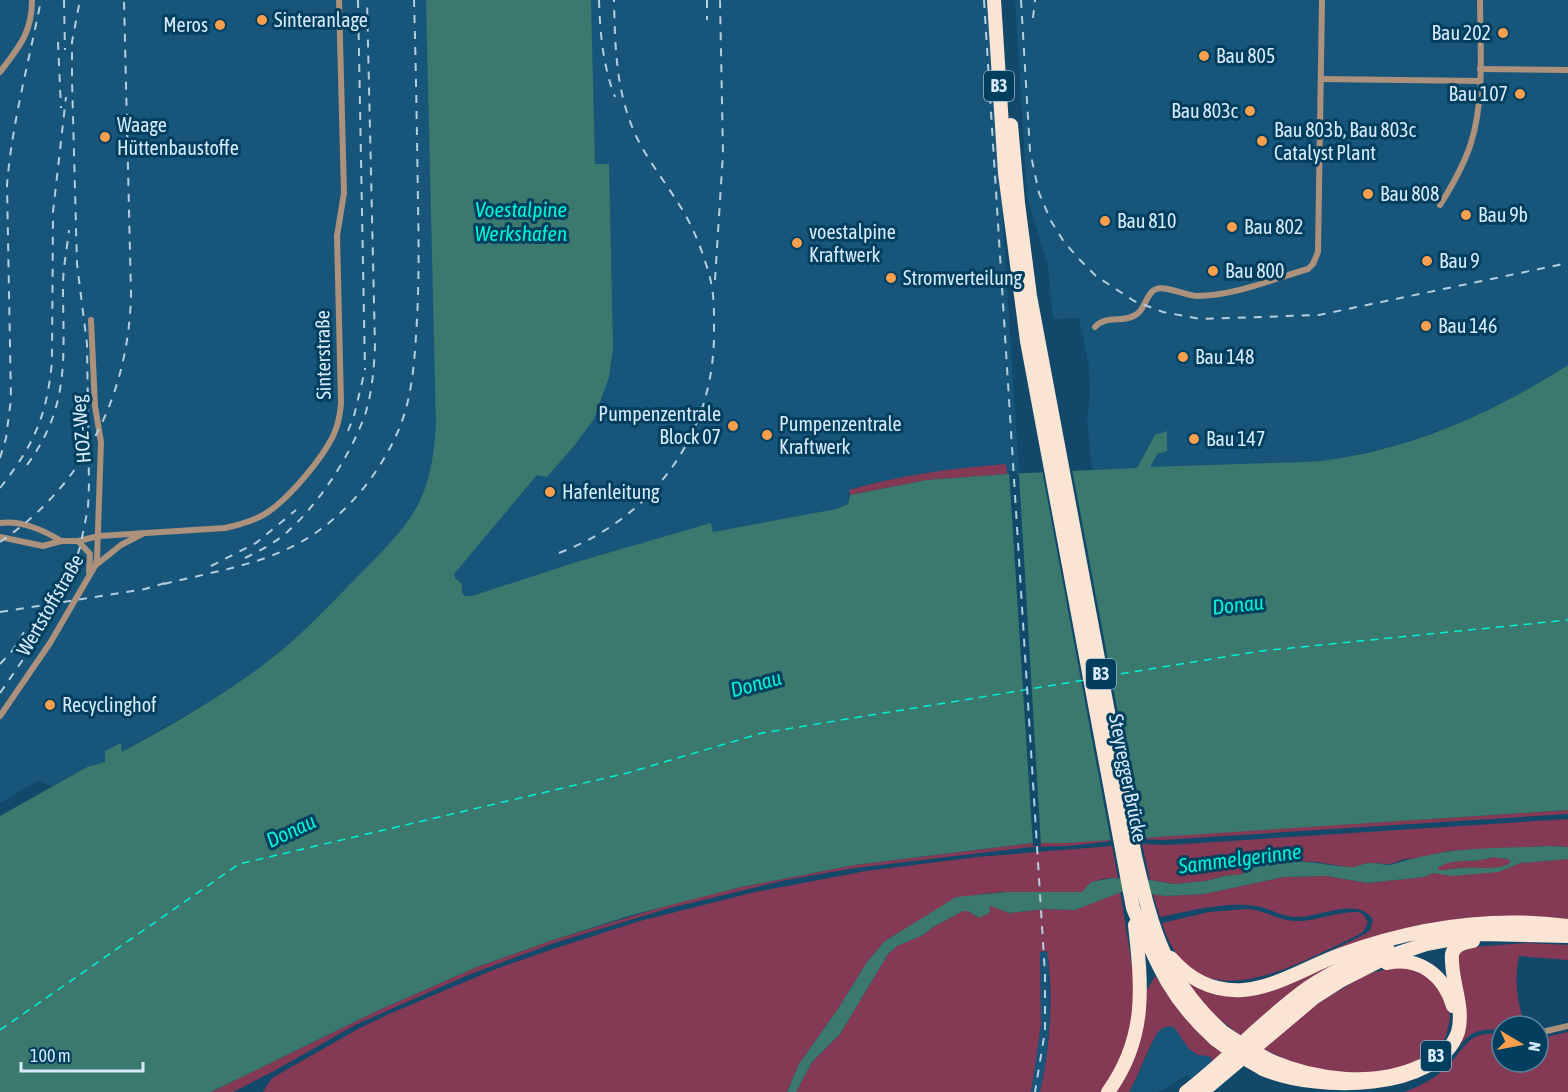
<svg xmlns="http://www.w3.org/2000/svg" width="1568" height="1092" viewBox="0 0 1568 1092" font-family="'Asap Condensed',sans-serif">
<style>
.built{fill:#18557a}
.green{fill:#843954}
.water{fill:#3b786d;fill-rule:evenodd}
.pier{fill:#12496a}
.lines{fill:none;stroke-linecap:round;stroke-linejoin:round}
.ferry{stroke:#02f2d5;stroke-width:1.5;stroke-dasharray:8 6;stroke-linecap:butt}
.minor{stroke:#ac917c;stroke-width:6}
.primary{stroke:#fae4d3;stroke-width:14}
.rail{stroke:#b4cee0;stroke-width:2;stroke-dasharray:8 8;stroke-linecap:butt}
.primary-bridge{stroke:#fae4d3;stroke-width:14}
.poi-dot{fill:#fa9f4e;stroke:#023e5e;stroke-width:2}
.labels{text-anchor:middle;stroke-width:6;stroke-linejoin:round;paint-order:stroke}
.shield{fill:#023e5e;stroke:#96b6ca;stroke-width:1.5}
.shield-label{font-size:18px;font-weight:bold;fill:#d6eaf9}
.poi-label{font-size:20px;fill:#d6eaf9;stroke:#023e5e;text-anchor:start}
.street-label{font-size:20px;fill:#d6eaf9;stroke:#023e5e}
.water-label{font-size:21px;font-style:italic;fill:#02f2d5;stroke:#023e5e}
</style>
<rect width="100%" height="100%" fill="#12496a"/>
<g class="built">
<polygon points="0,0 989,0 1019,474 1007,474 1005,464 927,473 869,484 849,490 848,504 836,509 713,532 711,523 573,563 468,597 462,594 462,584 358,577 308,627 259,669 212,700 122,752 121,743 105,762 87,767 53,786 37,781 0,803"/>
<polygon points="1015,0 1568,0 1568,365 1528,390 1493,408 1455,425 1391,447 1327,461 1092,471 1087,420 1090,397 1089,367 1079,318 1053,319 1048,267 1027,196"/>
<polygon points="1048,951 1050,1023 1046,1059 1040,1092 1031,1092 1041,1025 1040,952"/>
<polygon points="1168,1026 1174,1027 1178,1031 1189,1049 1209,1056 1214,1062 1193,1080 1186,1076 1158,1092 1129,1092 1141,1069 1157,1033 1162,1028"/>
</g>
<g class="green">
<path d="M1006 464 1007 474 927 480 850 495 849 490C900 475 953 468 1006 464Z"/>
<polygon points="1568,810 1568,814 1162,840 1142,839 1141,837"/>
<polygon points="1568,819 1568,847 1548,846 1449,851 1422,858 1404,859 1391,864 1370,863 1352,868 1317,862 1290,861 1260,864 1240,875 1224,876 1206,881 1173,884 1150,880 1142,844 1168,845"/>
<polygon points="1110,839 1111,841 1069,846 1030,847 855,868 786,880 666,909 554,943 468,975 355,1025 274,1071 233,1092 211,1092 379,1010 477,967 553,940 686,900 741,887 854,865 1033,843 1066,843"/>
<path d="M1112 846 1118 878C1100 878 1094 880 1082 892H1007L981 894 908 927 885 941 867 962 838 1009 799 1064 787 1092H263L272 1078 358 1029 389 1014 493 970 556 948 640 921 755 892 866 871 977 857Z"/>
<path d="M1492 857 1508 859 1511 861C1500 874 1478 867 1463 868 1455 868 1447 871 1438 870V867C1450 857 1476 864 1492 857Z"/>
<path d="M1568 859V920L1494 918 1292 970 1365 934 1370 930 1373 920C1359 896 1321 917 1296 917 1281 917 1270 908 1256 906 1225 901 1190 911 1160 917L1153 894 1165 896 1204 894 1284 877 1327 876 1367 883 1424 877 1433 873 1499 872 1520 863Z"/>
<path d="M1120 891 1133 973 1136 979 1131 1038 1104 1092H1040C1050 1049 1054 995 1047 951L1040 952 1041 1025 1031 1092H796L812 1062 840 1034 888 954 897 946 923 935 933 927 963 911H968L979 918 990 905 1009 913 1045 909 1075 910Z"/>
<path d="M1247 909C1265 910 1279 921 1297 921 1317 921 1338 911 1358 912L1363 914 1368 922 1363 932 1356 936C1293 966 1194 1026 1162 923L1209 912Z"/>
<path d="M1527 943 1568 945V960L1519 956C1514 981 1517 1002 1525 1026H1502V1030C1475 1028 1468 1033 1453 1055L1460 1041 1458 954 1472 947Z"/>
<path d="M1353 954 1243 1037C1218 1020 1198 1001 1184 975L1223 992Z"/>
<polygon points="1394,967 1414,969 1437,982 1449,1007 1450,1018 1446,1036 1442,1044 1427,1059 1386,1072 1335,1073 1286,1062 1281,1057 1263,1049 1310,1009 1333,994 1368,974"/>
<path d="M1155 976C1177 1006 1190 1030 1222 1053L1214 1062 1209 1056 1198 1055 1189 1049 1174 1027C1168 1026 1165 1026 1160 1030 1153 1035 1137 1080 1129 1092H1114L1147 990Z"/>
<path d="M1568 1032V1092H1404C1419 1087 1434 1079 1446 1068 1462 1053 1467 1032 1493 1034V1044L1502 1045V1062H1538V1039Z"/>
</g>
<g class="water">
<path d="M426 0H591L595 164H609L613 348 609 377 594 419 574 446 547 477 537 475 454 574 455 578 462 584V593L465 596H472L573 563 711 523 713 532 836 509 848 504 850 495 927 480 1007 474 1137 468 1155 435 1167 431V451L1157 454 1150 467C1190 466 1229 464 1269 463 1288 462 1309 463 1328 460 1414 448 1495 412 1568 365V810L1066 843H1033L854 865 741 887 632 915 553 940 477 967 379 1010 211 1092H0V816L87 767 105 762V751L121 743 122 752C169 726 216 700 259 668 296 641 327 608 359 575 381 553 406 529 420 501 431 477 434 452 436 426Z"/>
<path d="M1548 846 1568 847V859L1520 863 1499 872 1452 876 1433 873 1424 877 1367 883 1327 876 1284 877 1204 894 1165 896 1127 890 1075 910 1045 909 1009 913 991 906 989 909 991 912 979 918 968 911H963L933 927 923 935 897 946 888 954 840 1034 812 1062 796 1092H787L799 1064 838 1009 867 962 885 941 956 897 1007 892H1082L1091 882 1113 878 1144 879 1173 884 1206 881 1224 876 1243 874C1261 851 1323 865 1349 867 1356 868 1363 863 1371 863 1378 863 1387 866 1394 864 1412 858 1432 854 1452 851 1484 847 1516 848 1548 846ZM1492 857 1508 859 1511 861 1507 865C1492 870 1478 867 1463 868 1455 868 1447 871 1438 870V868C1450 857 1476 864 1492 857Z"/>
</g>
<g class="pier">
<polygon points="1072,469 1142,840 1111,842 1042,470"/>
<polygon points="1009,471 1017,471 1017,474 1019,474 1041,846 1033,846"/>
</g>
<g class="lines">
<g class="ferry">
<polyline points="1107,676 1261,651 1568,620"/>
<polyline points="0,1030 239,864 627,773 762,733 1085,680"/>
</g>
<g class="minor">
<polyline points="1480,69 1568,70"/>
<path d="M0 72C19 47 32 33 32 0"/>
<polyline points="1321,79 1480,81"/>
<path d="M1440 205C1452 186 1464 165 1471 143 1485 98 1480 46 1480 0"/>
<path d="M1095 327C1107 314 1124 324 1137 314 1146 308 1146 293 1156 289 1165 285 1186 296 1197 296 1234 296 1273 279 1308 269L1313 264 1318 252 1322 0"/>
<path d="M0 523C20 520 44 530 61 541"/>
<path d="M0 537 43 546 61 541H78L99 536 225 528C239 525 255 521 268 512 289 498 322 459 333 436 338 426 340 415 341 404L337 236 344 193 339 0"/>
<polyline points="78,541 90,554 89,572"/>
<polyline points="96,565 121,545 142,534"/>
<polyline points="0,716 50,643 95,566 97,559 101,442 95,406 91,320"/>
<polyline points="1538,1033 1568,1026"/>
</g>
<g class="primary">
<path d="M994 0 1005 173 1027 341 1133 908C1156 962 1170 999 1215 1039"/>
<path d="M1011 125 1018 203 1030 296 1135 856C1152 929 1165 981 1224 1033"/>
<path d="M1171 958C1190 980 1214 992 1243 990 1278 987 1310 965 1342 954 1414 928 1492 916 1568 926"/>
<path d="M1387 963C1419 956 1444 975 1453 1006"/>
<path d="M1271 1061C1317 1081 1375 1087 1421 1066"/>
<path d="M1263 1069C1317 1092 1437 1092 1458 1032 1465 1006 1450 980 1452 954 1455 944 1464 943 1473 941"/>
<path d="M1108 1092C1147 1038 1142 988 1135 925"/>
<path d="M1186 1092C1229 1059 1265 1018 1309 987 1333 971 1360 959 1387 947"/>
<polyline points="1202,1092 1315,997 1340,981 1387,957 1426,944 1479,934 1568,936"/>
</g>
<g class="rail">
<polyline points="64,0 65,50"/>
<polyline points="358,0 365,370"/>
<path d="M599 0C600 33 603 66 615 97"/>
<polyline points="707,0 707,20"/>
<polyline points="984,0 1045,974 1045,1031 1035,1092"/>
<polyline points="1021,0 1030,151 1039,193 1051,221 1064,242 1081,261 1096,276 1134,301 1163,312 1200,319 1319,315 1568,263"/>
<polyline points="1033,18 1035,0"/>
<polyline points="58,42 61,108"/>
<polyline points="715,280 723,153 720,0"/>
<polyline points="348,431 354,416 365,370"/>
<path d="M0 458 6 438 11 399 7 185C12 122 29 62 41 0"/>
<path d="M27 465C71 405 63 356 63 286 63 268 67 249 69 230"/>
<path d="M0 488C34 445 47 416 52 361L53 212 66 97"/>
<path d="M0 542C84 485 129 395 131 294L124 0"/>
<path d="M559 553C651 518 712 438 714 338 714 316 715 295 709 274 703 253 695 231 683 211 669 187 650 164 637 138 616 94 615 48 614 0"/>
<path d="M245 558C259 551 273 544 285 534 319 504 349 458 365 415 372 393 374 369 375 346L367 0"/>
<polyline points="211,566 256,543 296,510"/>
<path d="M164 584C215 571 270 564 314 534 352 508 381 471 399 429 411 400 414 368 416 336 419 292 419 249 418 204 417 136 416 68 414 0"/>
<polyline points="0,612 145,589 172,581"/>
<polyline points="0,664 13,650 24,632"/>
<polyline points="0,693 53,616 72,573 80,547 88,508 89,484 87,344 77,264 72,79 72,42 80,0"/>
</g>
<g class="primary-bridge">
<polyline points="1224,1033 1249,1049 1271,1061"/>
<polyline points="1215,1039 1230,1050 1263,1069"/>
</g>
</g>
<g class="poi-dot">
<circle cx="262" cy="20" r="6"/>
<circle cx="220" cy="25" r="6"/>
<circle cx="1503" cy="33" r="6"/>
<circle cx="1204" cy="56" r="6"/>
<circle cx="1520" cy="94" r="6"/>
<circle cx="1250" cy="111" r="6"/>
<circle cx="105" cy="137" r="6"/>
<circle cx="1262" cy="141" r="6"/>
<circle cx="1368" cy="194" r="6"/>
<circle cx="1466" cy="215" r="6"/>
<circle cx="1105" cy="221" r="6"/>
<circle cx="1232" cy="227" r="6"/>
<circle cx="797" cy="243" r="6"/>
<circle cx="1427" cy="261" r="6"/>
<circle cx="1213" cy="271" r="6"/>
<circle cx="891" cy="278" r="6"/>
<circle cx="1426" cy="326" r="6"/>
<circle cx="1183" cy="357" r="6"/>
<circle cx="733" cy="426" r="6"/>
<circle cx="767" cy="435" r="6"/>
<circle cx="1194" cy="439" r="6"/>
<circle cx="550" cy="492" r="6"/>
<circle cx="50" cy="705" r="6"/>
</g>
<g class="labels">
<g class="shield">
<rect x="984" y="71" width="30" height="30" rx="4.5"/>
<rect x="1086" y="659" width="30" height="30" rx="4.5"/>
<rect x="1421" y="1041" width="30" height="30" rx="4.5"/>
</g>
<g class="shield-label">
<text x="999" y="92">B3</text>
<text x="1101" y="680">B3</text>
<text x="1436" y="1062">B3</text>
</g>
<g class="poi-label">
<text x="274" y="27">Sinteranlage</text>
<text x="208" y="32" text-anchor="end">Meros</text>
<text x="1491" y="40" text-anchor="end">Bau 202</text>
<text x="1216" y="63">Bau 805</text>
<text x="1508" y="101" text-anchor="end">Bau 107</text>
<text x="1238" y="118" text-anchor="end">Bau 803c</text>
<text x="117" y="132">Waage<tspan x="117" dy="23">Hüttenbaustoffe</tspan></text>
<text x="1274" y="137">Bau 803b, Bau 803c<tspan x="1274" dy="23">Catalyst Plant</tspan></text>
<text x="1380" y="201">Bau 808</text>
<text x="1478" y="222">Bau 9b</text>
<text x="1117" y="228">Bau 810</text>
<text x="1244" y="234">Bau 802</text>
<text x="809" y="239">voestalpine<tspan x="809" dy="23">Kraftwerk</tspan></text>
<text x="1439" y="268">Bau 9</text>
<text x="1225" y="278">Bau 800</text>
<text x="903" y="285">Stromverteilung</text>
<text x="1438" y="333">Bau 146</text>
<text x="1195" y="364">Bau 148</text>
<text x="721" y="421" text-anchor="end">Pumpenzentrale<tspan x="721" dy="23">Block 07</tspan></text>
<text x="779" y="431">Pumpenzentrale<tspan x="779" dy="23">Kraftwerk</tspan></text>
<text x="1206" y="446">Bau 147</text>
<text x="562" y="499">Hafenleitung</text>
<text x="62" y="712">Recyclinghof</text>
</g>
<g class="street-label">
<text transform="translate(323 355) rotate(-91)" y="7">Sinterstraße</text>
<text transform="translate(81 429) rotate(-95)" y="7">HOZ-Weg</text>
<text transform="translate(50 605) rotate(-60)" y="7">Wertstoffstraße</text>
<text transform="translate(1128 778) rotate(79)" y="7">Steyregger Brücke</text>
</g>
<g class="water-label">
<text x="521" y="217">Voestalpine<tspan x="521" dy="24">Werkshafen</tspan></text>
<text transform="translate(1238 605) rotate(-6)" y="7">Donau</text>
<text transform="translate(756 684) rotate(-15)" y="7">Donau</text>
<text transform="translate(291 831) rotate(-25)" y="7">Donau</text>
<text transform="translate(1240 859) rotate(-7)" y="7">Sammelgerinne</text>
</g>
</g>
<g transform="translate(1520 1044) rotate(100)"><circle r="28" fill="#023e5e" stroke="#57839c" stroke-width="1.5"/>
<path d="M0-4.5L10 22L0 15L-10 22Z" fill="#fa9f4e"/>
<text y="-9" font-size="16" font-weight="bold" text-anchor="middle" fill="#d6eaf9">N</text>
</g>
<path d="M21 1062v9h122v-9" fill="none" stroke="#d6eaf9" stroke-width="3"/>
<text x="30" y="1062" font-size="18" fill="#d6eaf9" stroke="#023e5e" stroke-width="4.5" paint-order="stroke">100 m</text>
</svg>
